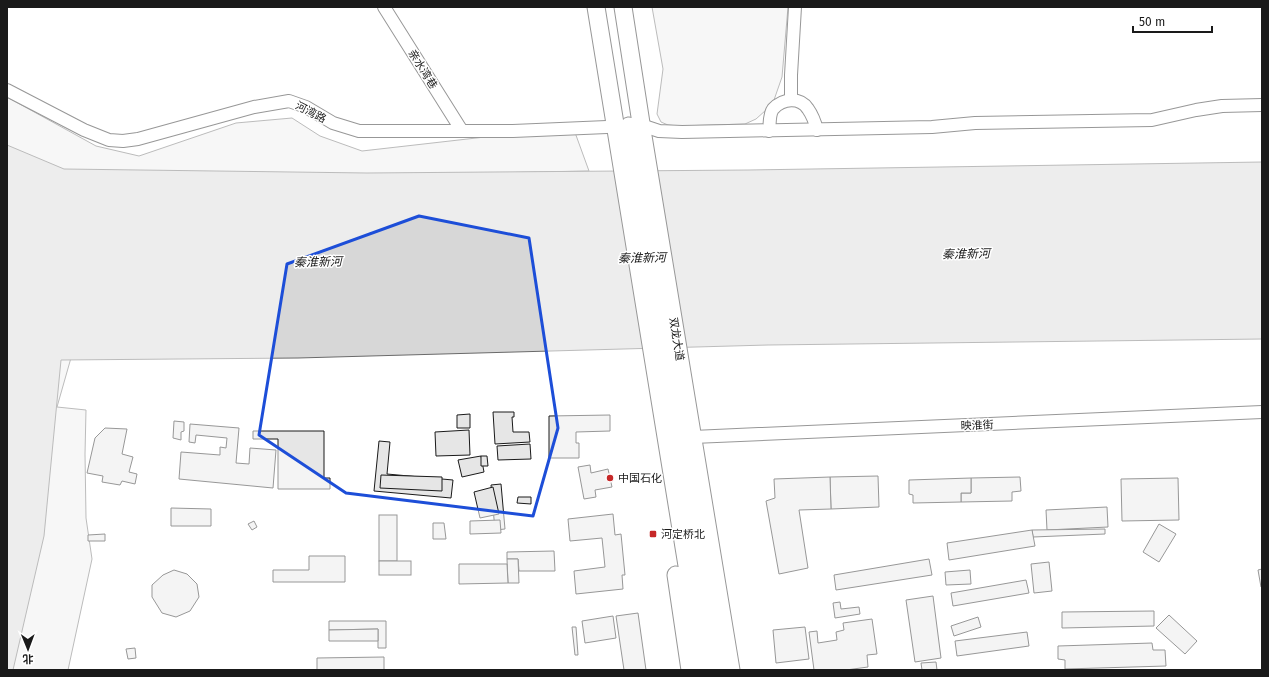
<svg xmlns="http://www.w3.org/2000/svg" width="1269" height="677" viewBox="0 0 1269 677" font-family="'Fira Sans','Noto Sans SC',sans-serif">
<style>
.built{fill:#ededed;stroke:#6a6a6a}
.water{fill:#d7d7d7;stroke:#6a6a6a}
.building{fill:#e6e6e6;stroke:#1a1a1a}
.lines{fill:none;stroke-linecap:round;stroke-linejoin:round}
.minor-casing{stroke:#1a1a1a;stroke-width:14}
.highway-casing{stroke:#1a1a1a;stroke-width:19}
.minor{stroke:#fff;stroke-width:12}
.highway{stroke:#fff;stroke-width:17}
.marked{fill:none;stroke:#1d4ed8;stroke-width:3;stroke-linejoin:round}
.poi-dot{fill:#c62828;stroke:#fff;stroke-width:1.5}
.labels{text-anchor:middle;stroke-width:3;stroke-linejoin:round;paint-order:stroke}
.street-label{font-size:11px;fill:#1a1a1a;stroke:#fff}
.poi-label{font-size:11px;fill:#1a1a1a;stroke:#fff;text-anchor:start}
.water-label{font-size:12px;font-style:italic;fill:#1a1a1a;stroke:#fff}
</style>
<rect width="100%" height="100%" fill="#fff"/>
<g class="built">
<polygon points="652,7 788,7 782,77 774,100 766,110 756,119 745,124 678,126 668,125 661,122 657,114 663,69"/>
<polygon points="7,97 96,146 139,156 236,123 292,118 320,136 362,151 573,127 589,171 131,180 104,242 57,407 86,410 85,454 86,518 92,559 68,670 7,670"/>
</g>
<polygon class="water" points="7,145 64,169 367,173 748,170 1262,162 1262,339 768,345 298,358 61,360 44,536 13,670 7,670"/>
<g class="building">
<polygon points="493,412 514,412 514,417 512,417 513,432 529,432 530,442 495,444"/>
<polygon points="470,414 470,428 457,428 457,415"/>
<polygon points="610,415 610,431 576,432 576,443 579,443 579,458 549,458 549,416"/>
<polygon points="174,421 184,422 184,431 181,432 181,440 173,438"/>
<polygon points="190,424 239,428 236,463 249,464 250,448 276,450 273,488 179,479 181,452 220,455 220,447 226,448 227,438 196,435 195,443 189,442"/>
<polygon points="105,428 127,429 122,454 133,457 129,472 137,474 135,484 122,481 120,485 102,482 103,476 87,473 95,438"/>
<polygon points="469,430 470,455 436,456 435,432"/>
<polygon points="253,431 324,431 324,478 330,478 330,489 278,489 278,439 253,439"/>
<polygon points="379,441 390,442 387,474 453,480 451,498 374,491"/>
<polygon points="530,444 531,459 498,460 497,446"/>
<polygon points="481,456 484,472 462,477 458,460"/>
<polygon points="481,456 487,456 488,466 481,466"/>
<polygon points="590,465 591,473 608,469 612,487 595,490 596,497 584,499 578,467"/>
<polygon points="381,475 442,477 442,491 380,488"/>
<polygon points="878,476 879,507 831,509 830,477"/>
<polygon points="830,477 831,509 799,510 808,568 779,574 766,501 775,498 774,479"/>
<polygon points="1020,477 1021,491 1012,492 1012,501 961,502 961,493 971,493 971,478"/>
<polygon points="971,478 971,493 961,493 961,502 913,503 913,495 909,494 909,480"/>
<polygon points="1178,478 1179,520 1122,521 1121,479"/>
<polygon points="501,484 505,529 495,530 491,485"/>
<polygon points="493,487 499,514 480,518 474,492"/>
<polygon points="518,497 531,497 531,504 517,503"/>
<polygon points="1107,507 1108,527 1047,530 1046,510"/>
<polygon points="171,508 211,509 211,526 171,526"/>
<polygon points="613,514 615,535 621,534 625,575 622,575 623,589 576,594 574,571 605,567 602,538 570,541 568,519"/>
<rect x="379" y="515" width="18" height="46"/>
<polygon points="500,520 501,533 470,534 470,521"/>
<polygon points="254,521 257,527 252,530 248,524"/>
<polygon points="433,523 444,523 446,539 433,539"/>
<polygon points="1159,524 1176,534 1159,562 1143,552"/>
<polygon points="1105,529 1105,534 1033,537 1032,530"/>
<polygon points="1032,530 1035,546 949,560 947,543"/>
<polygon points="105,534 105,541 88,541 88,535"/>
<polygon points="554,551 555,571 519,571 518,559 507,559 507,552"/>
<polygon points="309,556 345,556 345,582 273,582 273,570 309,570"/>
<polygon points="507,559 518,559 519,583 508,583"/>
<polygon points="929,559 932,575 836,590 834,575"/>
<rect x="379" y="561" width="32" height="14"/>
<polygon points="1049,562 1052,591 1034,593 1031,564"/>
<polygon points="459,564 507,564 508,583 459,584"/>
<polygon points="1262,569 1262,586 1261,587 1258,570"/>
<polygon points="174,570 187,574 197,584 199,597 190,611 176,617 162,613 152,597 152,585 163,575"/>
<polygon points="970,570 971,584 946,585 945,572"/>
<polygon points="1026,580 1029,593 953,606 951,593"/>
<polygon points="933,596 941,658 915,662 906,600"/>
<polygon points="840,602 841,609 859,607 860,614 835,618 833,603"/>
<polygon points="1154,611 1154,626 1062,628 1062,612"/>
<polygon points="638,613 646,670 624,670 616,616"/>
<polygon points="1169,615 1197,641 1185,654 1156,628"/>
<polygon points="613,616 616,638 585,643 582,621"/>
<polygon points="978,617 981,627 954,636 951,626"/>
<polygon points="872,619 877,654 867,655 868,667 846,670 814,670 809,632 817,631 818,643 837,640 836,632 844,630 843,623"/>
<polygon points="329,621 386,621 386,648 378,648 378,629 329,630"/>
<polygon points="572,627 576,627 578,655 575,655"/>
<polygon points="805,627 809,659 776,663 773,630"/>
<polygon points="378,629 378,641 329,641 329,630"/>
<polygon points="1027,632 1029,646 957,656 955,641"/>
<polygon points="1152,643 1153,650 1165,650 1166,666 1065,669 1065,660 1058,659 1058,646"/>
<polygon points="135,648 136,658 128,659 126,649"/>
<polygon points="384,657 384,670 317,670 317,658"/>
<polygon points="936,662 937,670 922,670 921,663"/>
</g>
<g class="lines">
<defs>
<g id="minor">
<polyline points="384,7 462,131"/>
<polyline points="7,90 84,130 109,140 123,141 138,139 254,107 289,101 306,107 333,123 359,131 513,131 607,127"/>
<polyline points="791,99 791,75 795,7"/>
<polyline points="641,125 659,131 682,132 932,127 975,123 1152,120 1196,110 1222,106 1262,105"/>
<path d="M769 131C770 124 769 114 773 109 783 98 800 97 808 109 813 116 815 122 817 130"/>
<polyline points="693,437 1262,412"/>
</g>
<g id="highway">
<polyline points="596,7 704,670"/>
<polyline points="623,7 643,136 731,670"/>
<polyline points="629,126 677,432 718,670"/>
<polyline points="676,575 690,670"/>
</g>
</defs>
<use href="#minor" class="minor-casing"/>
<use href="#highway" class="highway-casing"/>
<use href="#minor" class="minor"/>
<use href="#highway" class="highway"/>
</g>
<path d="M0 0H1269V677H0ZM419 216 529 238 558 428 533 516 346 493 259 435 287 264Z" fill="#fff" fill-opacity=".55" fill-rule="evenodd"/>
<path class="marked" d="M419 216 529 238 558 428 533 516 346 493 259 435 287 264Z"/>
<g class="poi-dot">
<circle cx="610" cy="478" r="4"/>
<rect x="649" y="530" width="8" height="8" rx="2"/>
</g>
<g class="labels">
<g class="street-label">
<text transform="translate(423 69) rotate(58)" y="4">亲水湾巷</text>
<text transform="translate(311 112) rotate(27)" y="4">河湾路</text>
<text transform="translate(677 339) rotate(81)" y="4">双龙大道</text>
<text transform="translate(977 425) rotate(-2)" y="4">映淮街</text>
</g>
<g class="poi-label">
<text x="618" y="482">中国石化</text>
<text x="661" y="538">河定桥北</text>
</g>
<g class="water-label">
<text transform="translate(966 254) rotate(-1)" y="4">秦淮新河</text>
<text transform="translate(642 258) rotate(-1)" y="4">秦淮新河</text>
<text transform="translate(318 262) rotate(-1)" y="4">秦淮新河</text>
</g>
</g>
<rect width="1269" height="677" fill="none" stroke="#1a1a1a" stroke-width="16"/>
<g transform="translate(28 649) rotate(179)" stroke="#ffffff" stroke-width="3" paint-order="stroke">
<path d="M0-3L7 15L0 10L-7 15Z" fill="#1a1a1a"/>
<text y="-6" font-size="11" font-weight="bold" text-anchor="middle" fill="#1a1a1a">北</text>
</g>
<path d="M1133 26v6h79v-6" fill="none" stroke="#1a1a1a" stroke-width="2"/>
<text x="1139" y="26" font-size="12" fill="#1a1a1a" stroke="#ffffff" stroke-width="3" paint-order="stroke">50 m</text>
</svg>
